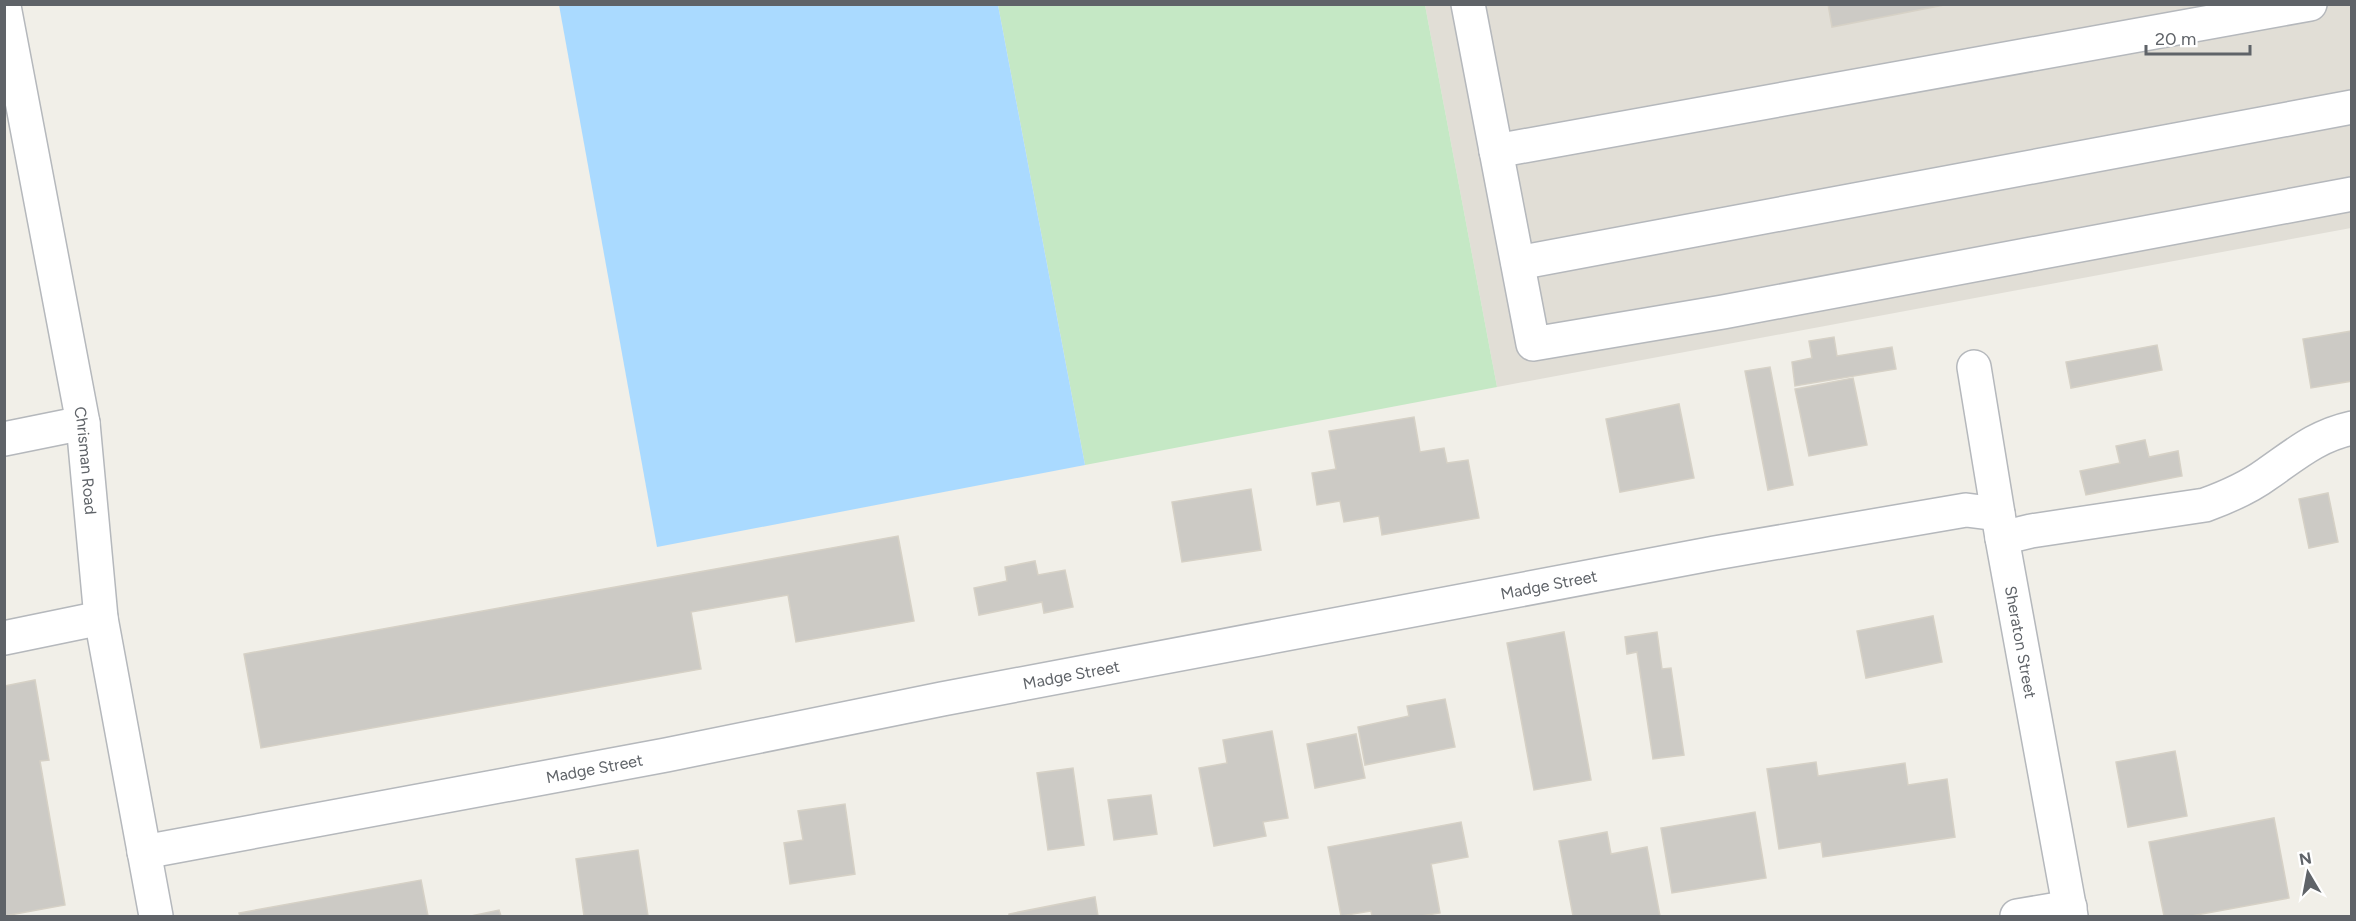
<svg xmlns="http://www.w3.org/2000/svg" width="2356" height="921" font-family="Figtree,sans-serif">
	<rect width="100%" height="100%" fill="#f1efe8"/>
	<polygon fill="#e1ded6" points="1425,5 2351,5 2351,228 1497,387"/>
	<polygon fill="#c5e8c5" points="998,5 1425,5 1497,387 1085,465"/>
	<polygon fill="#aadaff" points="559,5 998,5 1085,465 657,547"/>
	<g fill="#cccac5" stroke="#d6d1c6" stroke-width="1.5">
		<polygon points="1828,4 1949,4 1832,27"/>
		<polygon points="2352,331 2352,381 2311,388 2303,339"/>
		<polygon points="1834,337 1837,356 1892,347 1896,369 1795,386 1792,362 1812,358 1809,341"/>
		<polygon points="2157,345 2162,370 2071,388 2066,362"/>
		<polygon points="1770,367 1793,485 1768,490 1745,371"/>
		<polygon points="1853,378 1867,445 1809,456 1795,389"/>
		<polygon points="1679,404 1694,478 1620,492 1606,419"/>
		<polygon points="1414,417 1420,452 1444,448 1447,463 1468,460 1479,518 1382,535 1379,516 1344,522 1340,501 1317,505 1312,473 1336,469 1329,431"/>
		<polygon points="2145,440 2149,457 2178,451 2182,476 2086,495 2080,471 2120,463 2116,446"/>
		<polygon points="1251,489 1261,550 1182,562 1172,502"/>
		<polygon points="2328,493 2338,542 2309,548 2299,499"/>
		<polygon points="898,536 914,621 796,642 788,595 691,612 701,669 261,748 244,654"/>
		<polygon points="1035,561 1038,575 1065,570 1073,607 1044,613 1042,602 979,615 974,588 1007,581 1005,567"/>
		<polygon points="1933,616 1942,662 1866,678 1857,631"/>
		<polygon points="1564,632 1591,780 1534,790 1507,643"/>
		<polygon points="1657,632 1662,669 1671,668 1684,755 1653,759 1637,652 1627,654 1625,637"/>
		<polygon points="35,680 49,760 40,761 65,905 4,916 4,686"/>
		<polygon points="1445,699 1455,747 1365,765 1358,727 1409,716 1407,706"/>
		<polygon points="1272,731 1288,818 1263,822 1266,836 1214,846 1199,768 1227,763 1223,740"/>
		<polygon points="1356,734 1365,778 1315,788 1307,744"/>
		<polygon points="2175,751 2187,816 2128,827 2116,762"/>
		<polygon points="1816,762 1818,776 1905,763 1908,785 1947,779 1955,837 1823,857 1821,842 1779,849 1767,769"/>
		<polygon points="1073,768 1084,845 1048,850 1037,773"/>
		<polygon points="1151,795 1157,834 1114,840 1108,800"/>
		<polygon points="845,804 855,874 790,884 784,843 803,840 798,811"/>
		<polygon points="1755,812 1766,878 1672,893 1661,828"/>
		<polygon points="2274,818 2289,898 2191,916 2164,916 2149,842"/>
		<polygon points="1461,822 1468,857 1431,864 1440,913 1421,916 1372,916 1371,911 1341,916 1328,847"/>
		<polygon points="1607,832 1611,854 1647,847 1660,916 1573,916 1559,841"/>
		<polygon points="638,850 648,916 584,916 576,859"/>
		<polygon points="421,880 428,916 240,916 239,913"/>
		<polygon points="1095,897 1098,916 1009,916 1009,914"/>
		<polygon points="499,910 501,916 471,916"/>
	</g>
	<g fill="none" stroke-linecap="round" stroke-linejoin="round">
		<g stroke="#b5b8bc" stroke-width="36">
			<g id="minor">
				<polyline points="1468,4 1533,344 1723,312 2352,194"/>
				<path id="s1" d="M4,6L83,423L101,618L156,916"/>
				<polyline points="1496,151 2310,4"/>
				<polyline points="1518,263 2352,107"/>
				<path id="s2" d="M1974,367L2002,538L2071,916"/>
				<polyline points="4,439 83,423"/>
				<path d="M2002,538L2031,531L2205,505C2227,497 2248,488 2267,474C2296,454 2316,436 2352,428"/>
				<polyline points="4,638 101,618"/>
				<path id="s3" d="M144,852L666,755L942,699L1715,553L1966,510L1998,514"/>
				<polyline points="2017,916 2070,907"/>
			</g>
		</g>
		<use href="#minor" stroke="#fff" stroke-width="33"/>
	</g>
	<g text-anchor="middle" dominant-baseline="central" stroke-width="4.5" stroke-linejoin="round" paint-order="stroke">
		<g font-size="16" fill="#5f6368" stroke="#fff">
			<text stroke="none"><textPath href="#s1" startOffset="462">Chrisman Road</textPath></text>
			<text stroke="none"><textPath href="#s3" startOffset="1430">Madge Street</textPath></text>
			<text stroke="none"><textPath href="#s2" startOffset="279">Sheraton Street</textPath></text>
			<text stroke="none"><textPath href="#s3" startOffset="944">Madge Street</textPath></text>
			<text stroke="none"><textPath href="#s3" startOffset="458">Madge Street</textPath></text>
		</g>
	</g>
	<rect width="2356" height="921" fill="none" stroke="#5f6368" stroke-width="12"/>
	<g transform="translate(2308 873) rotate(350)" stroke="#ffffff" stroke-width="4.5" paint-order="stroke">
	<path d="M0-4.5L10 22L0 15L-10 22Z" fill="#5f6368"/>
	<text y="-9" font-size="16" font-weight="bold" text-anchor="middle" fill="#5f6368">N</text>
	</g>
	<path d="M2146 45v9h104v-9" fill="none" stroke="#5f6368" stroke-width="3"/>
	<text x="2155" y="45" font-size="18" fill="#5f6368" stroke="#ffffff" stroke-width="4.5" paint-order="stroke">20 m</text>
</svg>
